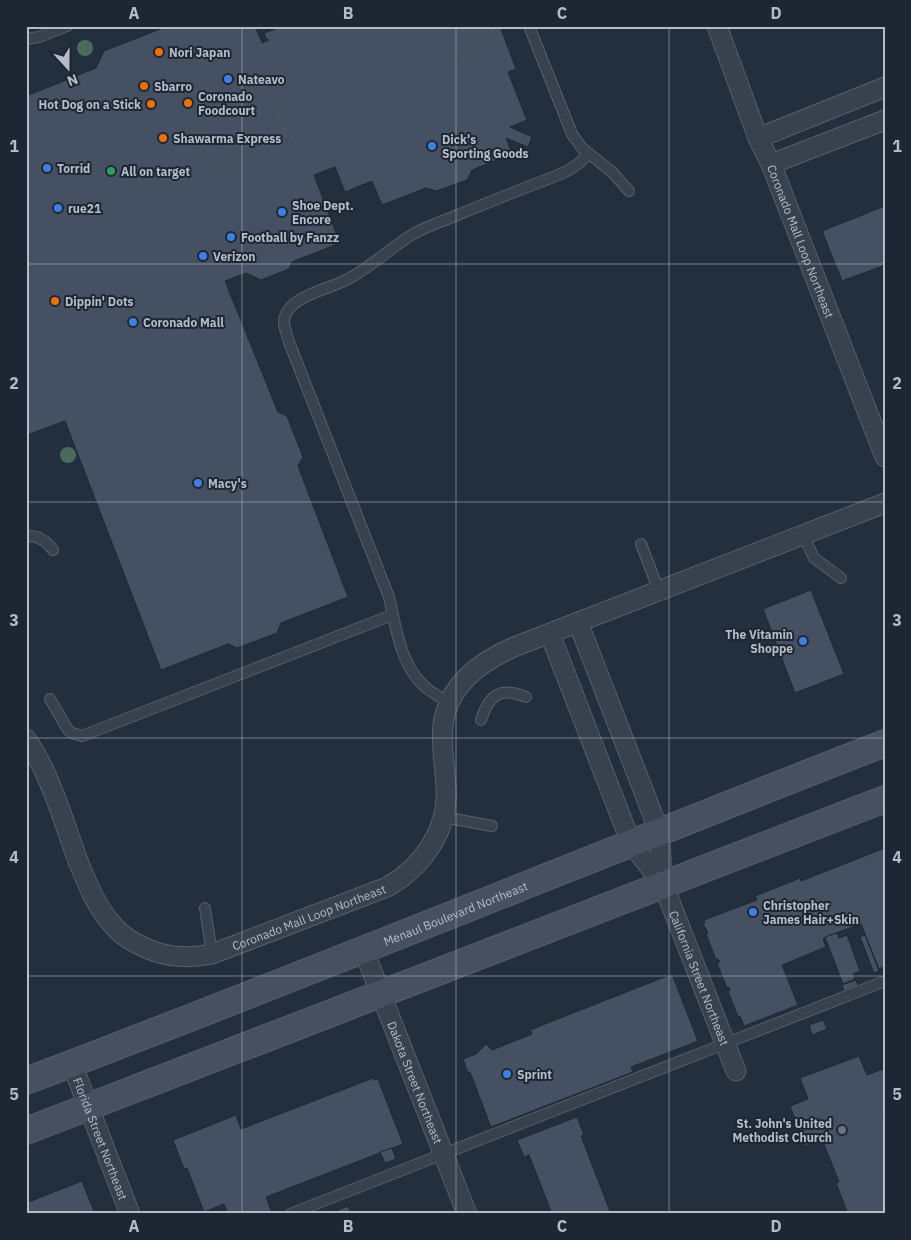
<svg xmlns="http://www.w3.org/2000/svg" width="911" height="1240" font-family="'IBM Plex Sans',sans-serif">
	<rect width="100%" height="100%" fill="#242f3e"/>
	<g fill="#455162" stroke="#1f2835">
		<polygon points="168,26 255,26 262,43 269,40 266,38 264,33 275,29 274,26 500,26 516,69 508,72 527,120 510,127 532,137 528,147 506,138 512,154 472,170 467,180 436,191 426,188 382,205 372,181 345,192 335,167 314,175 340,243 292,262 289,269 261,280 246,273 225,281 278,412 287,416 303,457 298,466 348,597 281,623 277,633 237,648 228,644 161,670 65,421 27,435 26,438 26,100 29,95 96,68 104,51"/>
		<polygon points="885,206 885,265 842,281 822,231"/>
		<polygon points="811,590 844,674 795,693 763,609"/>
		<polygon points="885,848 885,966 879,969 861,924 825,937 823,939 826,947 782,965 798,1005 744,1026 740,1016 738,1017 728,991 730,990 729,987 727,988 717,963 720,962 718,959 716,960 706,934 708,933 703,924 705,923 704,920 757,900 755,896 800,878 801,881"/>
		<polygon points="837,933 839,938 847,935 860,971 853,974 855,979 843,984 825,937"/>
		<polygon points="865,935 879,971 874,973 860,937"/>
		<polygon points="672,974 698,1041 631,1067 633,1072 491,1127 470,1072 468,1073 463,1059 476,1054 486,1044 492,1050 532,1034 530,1030"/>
		<polygon points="856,980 858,986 844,991 842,985"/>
		<polygon points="823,1020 827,1029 812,1035 809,1025"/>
		<polygon points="859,1056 867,1075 883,1069 885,1073 885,1115 883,1116 885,1121 885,1214 848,1214 836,1183 839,1182 822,1139 805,1146 790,1106 808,1099 800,1078"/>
		<polygon points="373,1078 374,1080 378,1079 403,1144 266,1197 272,1213 269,1214 228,1214 224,1204 204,1212 187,1168 184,1169 173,1140 236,1115 241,1129"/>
		<polygon points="577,1117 584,1135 581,1136 611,1214 552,1214 529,1155 524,1157 517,1140"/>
		<polygon points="392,1148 396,1159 385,1163 380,1152"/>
		<polygon points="82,1181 95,1214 26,1214 26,1203"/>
		<polygon points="348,1206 351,1214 329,1214"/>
	</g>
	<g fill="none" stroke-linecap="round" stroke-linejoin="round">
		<g stroke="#565f6c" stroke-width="12">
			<g id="service">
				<polyline points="529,26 572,134 582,148 612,172 629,191"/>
				<polyline points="26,39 39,37 67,26"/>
				<polyline points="803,535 814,558 841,578"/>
				<path d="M26,536C38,535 46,540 53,550"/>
				<polyline points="641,544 659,591"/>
				<polyline points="50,699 68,730 72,733 82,736 392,615"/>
				<path d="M450,703C441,698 432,693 424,686C400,664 396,627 389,597L289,342C288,337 285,330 284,324C283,296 329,290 348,279C371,267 389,249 410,236C424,227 441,222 455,216C484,204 512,193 540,182C559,175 575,170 588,154"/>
				<path d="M481,720C489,695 500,686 526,697"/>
				<polyline points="443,817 492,826"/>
				<polyline points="205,908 212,954"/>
				<polyline points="290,1214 885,981"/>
			</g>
		</g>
		<g stroke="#565f6c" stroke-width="21">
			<g id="minor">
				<path id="s1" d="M717,26L758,138L771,164L885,457"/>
				<polyline points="758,138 885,87"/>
				<polyline points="771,164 885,120"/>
				<path id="s2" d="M578,622L659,831L663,884L736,1071"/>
				<polyline points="550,634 631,843 663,884"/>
				<path id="s3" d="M26,739C51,775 63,820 78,861C87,883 96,906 112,924C123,938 139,946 156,952C175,958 193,958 212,954L387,887C423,867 449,829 446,787C445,763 439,738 445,714C454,681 484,660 514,647L885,503"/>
				<path id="s4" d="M364,951L467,1214"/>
				<path id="s5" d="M72,1064L130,1214"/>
			</g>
		</g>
		<g stroke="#565f6c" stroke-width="28">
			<g id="secondary">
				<path id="s6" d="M26,1081C314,972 598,855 885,743"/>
				<polyline points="26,1131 885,799"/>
			</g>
		</g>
		<g stroke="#44595c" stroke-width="3" stroke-dasharray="4 4" stroke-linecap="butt">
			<polyline points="462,61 471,50 464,31 472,27 480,46 494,41 490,26"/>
			<polyline points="269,88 291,148"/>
			<polyline points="230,149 238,125"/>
			<polyline points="189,153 229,172"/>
		</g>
		<use href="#service" stroke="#38414e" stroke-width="10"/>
		<use href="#minor" stroke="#38414e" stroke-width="19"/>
		<use href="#secondary" stroke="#465061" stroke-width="26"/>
	</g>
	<g fill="#4b6a5d">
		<circle cx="85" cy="48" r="8"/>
		<circle cx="68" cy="455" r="8"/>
	</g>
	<path fill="none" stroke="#b4bcc9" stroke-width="1" stroke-opacity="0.55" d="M242,26V1214M456,26V1214M669,26V1214M26,264H885M26,502H885M26,738H885M26,976H885"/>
	<g fill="#e8710a" stroke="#1d2633" stroke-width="2">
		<circle cx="159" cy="52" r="5"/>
		<circle cx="144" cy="86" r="5"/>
		<circle cx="188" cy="103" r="5"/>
		<circle cx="151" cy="104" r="5"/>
		<circle cx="163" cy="138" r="5"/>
		<circle cx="55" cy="301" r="5"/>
	</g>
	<g fill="#3f7fe0" stroke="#1d2633" stroke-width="2">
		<circle cx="228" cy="79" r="5"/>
		<circle cx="432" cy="146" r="5"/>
		<circle cx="47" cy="168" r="5"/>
		<circle cx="58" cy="208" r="5"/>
		<circle cx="282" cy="212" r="5"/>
		<circle cx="231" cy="237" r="5"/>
		<circle cx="203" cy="256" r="5"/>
		<circle cx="133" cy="322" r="5"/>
		<circle cx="198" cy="483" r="5"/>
		<circle cx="803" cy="641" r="5"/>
		<circle cx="753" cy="912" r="5"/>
		<circle cx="507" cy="1074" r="5"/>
	</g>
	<circle fill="#2e9e5b" stroke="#1d2633" stroke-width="2" cx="111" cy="171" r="5"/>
	<circle fill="#6b7280" stroke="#1d2633" stroke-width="2" cx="842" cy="1130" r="5"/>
	<g text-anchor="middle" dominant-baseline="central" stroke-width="4" stroke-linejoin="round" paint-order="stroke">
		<g font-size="12" font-weight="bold" fill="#b4bcc9" stroke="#1d2633" text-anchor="start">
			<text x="169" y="52">Nori Japan</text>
			<text x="238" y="79">Nateavo</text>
			<text x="154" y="86">Sbarro</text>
			<text x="198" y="96">Coronado<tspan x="198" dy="14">Foodcourt</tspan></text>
			<text x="141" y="104" text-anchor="end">Hot Dog on a Stick</text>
			<text x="173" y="138">Shawarma Express</text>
			<text x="442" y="139">Dick's<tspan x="442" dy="14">Sporting Goods</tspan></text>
			<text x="57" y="168">Torrid</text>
			<text x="121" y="171">All on target</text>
			<text x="292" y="205">Shoe Dept.<tspan x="292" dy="14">Encore</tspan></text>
			<text x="68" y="208">rue21</text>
			<text x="241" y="237">Football by Fanzz</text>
			<text x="213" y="256">Verizon</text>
			<text x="65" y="301">Dippin' Dots</text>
			<text x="143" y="322">Coronado Mall</text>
			<text x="208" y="483">Macy's</text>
			<text x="793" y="634" text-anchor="end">The Vitamin<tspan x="793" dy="14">Shoppe</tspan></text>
			<text x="763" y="905">Christopher<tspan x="763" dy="14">James Hair+Skin</tspan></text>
			<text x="517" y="1074">Sprint</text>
			<text x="832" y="1123" text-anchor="end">St. John's United<tspan x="832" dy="14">Methodist Church</tspan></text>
		</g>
		<g font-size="12" fill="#b4bcc9" stroke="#1d2633">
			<text stroke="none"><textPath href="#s1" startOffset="231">Coronado Mall Loop Northeast</textPath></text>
			<text stroke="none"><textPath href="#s6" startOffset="461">Menaul Boulevard Northeast</textPath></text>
			<text stroke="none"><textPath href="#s3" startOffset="418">Coronado Mall Loop Northeast</textPath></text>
			<text stroke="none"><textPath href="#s2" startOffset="378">California Street Northeast</textPath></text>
			<text stroke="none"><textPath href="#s4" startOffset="141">Dakota Street Northeast</textPath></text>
			<text stroke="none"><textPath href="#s5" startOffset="80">Florida Street Northeast</textPath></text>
		</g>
	</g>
	<rect width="911" height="1240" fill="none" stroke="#1d2633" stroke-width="55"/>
	<g transform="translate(68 68) rotate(159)" stroke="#1d2633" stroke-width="4" paint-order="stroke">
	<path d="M0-4L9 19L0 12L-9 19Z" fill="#b4bcc9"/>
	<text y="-8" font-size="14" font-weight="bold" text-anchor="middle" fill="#b4bcc9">N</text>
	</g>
	<rect x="28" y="28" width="856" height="1184" fill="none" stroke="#b4bcc9" stroke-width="2"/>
	<g font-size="16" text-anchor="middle" font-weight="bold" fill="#b4bcc9">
		<text x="134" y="19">A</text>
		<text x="348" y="19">B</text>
		<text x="562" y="19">C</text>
		<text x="776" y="19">D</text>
		<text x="14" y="152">1</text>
		<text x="897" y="152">1</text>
		<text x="14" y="389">2</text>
		<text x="897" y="389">2</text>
		<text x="14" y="626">3</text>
		<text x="897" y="626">3</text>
		<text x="14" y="863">4</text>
		<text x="897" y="863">4</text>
		<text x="14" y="1100">5</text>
		<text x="897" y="1100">5</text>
		<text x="134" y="1232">A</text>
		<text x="348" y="1232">B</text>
		<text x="562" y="1232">C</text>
		<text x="776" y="1232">D</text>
	</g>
</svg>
